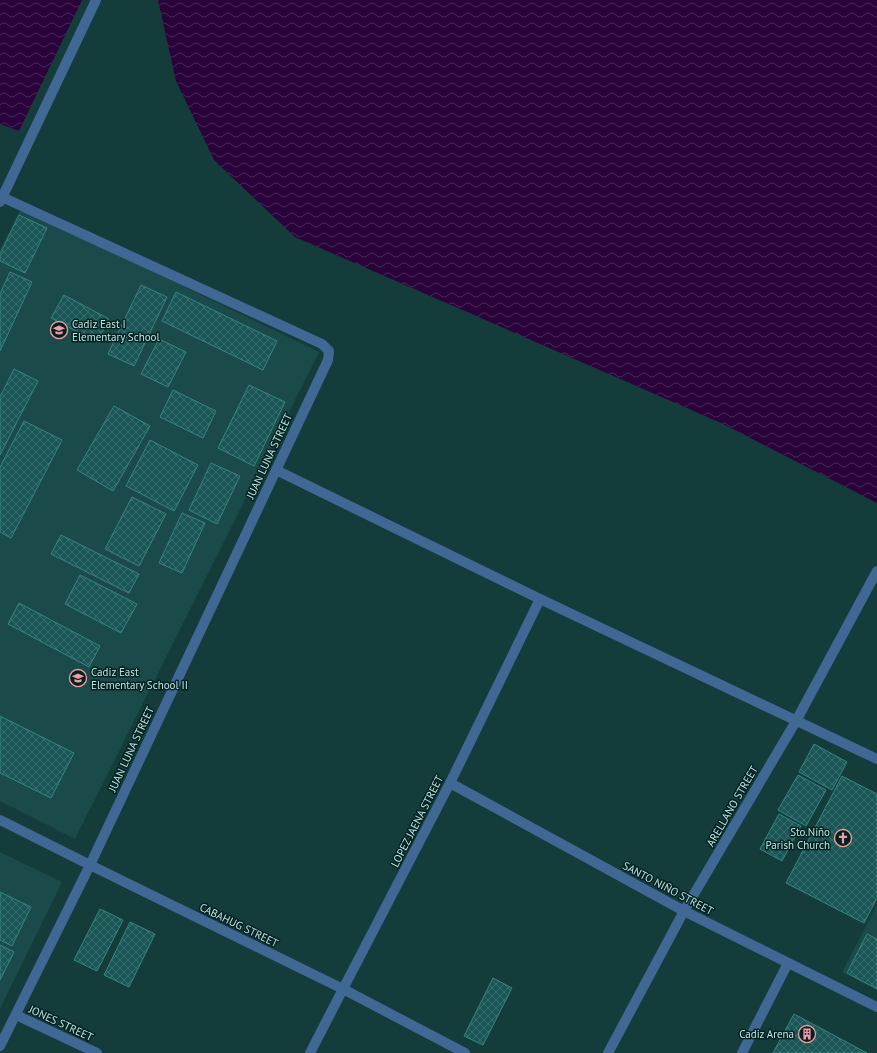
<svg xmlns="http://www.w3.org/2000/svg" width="877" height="1053" font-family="'PT Sans',sans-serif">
	<defs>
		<pattern id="water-waves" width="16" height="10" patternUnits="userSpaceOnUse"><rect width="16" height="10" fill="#2a033b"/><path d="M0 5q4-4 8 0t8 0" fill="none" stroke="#472857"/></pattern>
		<pattern id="building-cross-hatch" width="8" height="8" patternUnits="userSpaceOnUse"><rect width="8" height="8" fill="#1a5655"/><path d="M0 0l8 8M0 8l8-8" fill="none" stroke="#3a6e6d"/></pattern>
	</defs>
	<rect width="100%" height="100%" fill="#133c3b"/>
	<g fill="#1a4a49">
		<polygon points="20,210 145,268 319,352 75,839 0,801 0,250"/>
		<polygon points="0,852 62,882 0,1009"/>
		<polygon points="877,905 877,990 842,972"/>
	</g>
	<g fill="url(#water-waves)">
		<polygon points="0,0 82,0 19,131 0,124"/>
		<polygon points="158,0 877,0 877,503 721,423 295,237 214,160 176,81"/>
	</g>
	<g fill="url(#building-cross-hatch)" stroke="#388482">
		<polygon points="19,215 47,228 25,273 0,261 0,254"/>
		<polygon points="10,272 32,282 0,351 0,294"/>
		<polygon points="141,285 167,297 134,366 108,354"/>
		<polygon points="176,292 277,341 263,370 162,321"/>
		<polygon points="64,295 109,319 97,342 51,318"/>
		<polygon points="159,339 186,352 168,387 141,374"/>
		<polygon points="14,369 38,381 0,455 0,397"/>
		<polygon points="249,385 285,402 254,466 218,448"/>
		<polygon points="173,390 216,411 203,438 160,417"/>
		<polygon points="114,406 150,426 113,491 77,470"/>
		<polygon points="24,421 62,440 11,538 0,532 0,467"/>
		<polygon points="150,440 198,465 174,511 126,486"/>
		<polygon points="211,463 240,476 217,524 189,510"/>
		<polygon points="132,497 166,514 139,566 105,549"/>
		<polygon points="182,513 205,523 182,573 159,563"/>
		<polygon points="61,535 139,574 129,593 51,554"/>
		<polygon points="80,575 137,604 121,633 65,604"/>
		<polygon points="19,603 100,646 89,667 8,624"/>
		<polygon points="0,716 74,753 51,798 0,773"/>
		<polygon points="814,744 847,762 832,790 799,772"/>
		<polygon points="798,775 826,790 806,826 778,810"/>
		<polygon points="842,776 877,794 877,898 864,923 786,883"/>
		<polygon points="779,814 801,826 782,861 760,849"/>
		<polygon points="0,892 31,907 12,946 0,940"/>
		<polygon points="100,909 123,920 97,971 74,960"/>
		<polygon points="130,922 155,934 129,987 104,975"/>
		<polygon points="867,934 877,939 877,989 847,973"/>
		<polygon points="0,945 14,952 0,980"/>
		<polygon points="493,978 512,988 483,1045 464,1036"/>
		<polygon points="794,1014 867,1053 773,1053"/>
	</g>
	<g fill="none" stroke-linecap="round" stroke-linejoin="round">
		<g stroke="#416895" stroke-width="10">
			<polyline points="0,202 96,0"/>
			<polyline points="276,470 540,599 877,759"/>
			<polyline points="450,783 684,911 877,1007"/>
			<polyline points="0,820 90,865 343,989 465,1053"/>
			<polyline points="16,1015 97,1053"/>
			<polyline points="0,1046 90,865 328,360 329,351 322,344 2,197"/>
			<polyline points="310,1053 343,989 450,783 540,599"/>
			<polyline points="608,1053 684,911 796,721 877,571"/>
			<polyline points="742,1053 788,963"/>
		</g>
	</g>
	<defs>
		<g id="school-ring" transform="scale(0.9)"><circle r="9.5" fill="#012221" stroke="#f49aa3" stroke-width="1.5"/><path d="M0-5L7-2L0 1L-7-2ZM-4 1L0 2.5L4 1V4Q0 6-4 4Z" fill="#f49aa3"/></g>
		<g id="church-ring" transform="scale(0.9)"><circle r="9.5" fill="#012221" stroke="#f49aa3" stroke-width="1.5"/><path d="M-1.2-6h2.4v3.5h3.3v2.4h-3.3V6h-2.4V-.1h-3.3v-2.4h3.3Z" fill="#f49aa3"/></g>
		<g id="building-ring" transform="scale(0.9)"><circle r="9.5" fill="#012221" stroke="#f49aa3" stroke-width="1.5"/><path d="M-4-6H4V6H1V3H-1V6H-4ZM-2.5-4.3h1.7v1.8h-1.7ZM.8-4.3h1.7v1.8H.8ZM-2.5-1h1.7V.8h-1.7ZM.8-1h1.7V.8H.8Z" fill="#f49aa3"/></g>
	</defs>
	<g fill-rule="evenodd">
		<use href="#school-ring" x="59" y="330"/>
		<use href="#school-ring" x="78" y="678"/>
		<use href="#church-ring" x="843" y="838"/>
		<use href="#building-ring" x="807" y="1034"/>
	</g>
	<g text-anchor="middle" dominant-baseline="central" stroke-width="3" stroke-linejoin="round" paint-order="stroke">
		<g font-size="11" fill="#c0e4e2" stroke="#012221" text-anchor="start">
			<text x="72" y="324">Cadiz East I<tspan x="72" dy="13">Elementary School</tspan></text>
			<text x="91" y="672">Cadiz East<tspan x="91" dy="13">Elementary School II</tspan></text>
			<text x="830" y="832" text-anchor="end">Sto.Niño<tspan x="830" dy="13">Parish Church</tspan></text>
			<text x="794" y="1034" text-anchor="end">Cadiz Arena</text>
		</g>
		<g font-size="11" fill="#c0e4e2" stroke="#012221">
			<text transform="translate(269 456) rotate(-65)">JUAN LUNA STREET</text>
			<text transform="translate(131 749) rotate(-65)">JUAN LUNA STREET</text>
			<text transform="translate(732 806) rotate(-60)">ARELLANO STREET</text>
			<text transform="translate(417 821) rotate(-63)">LOPEZ JAENA STREET</text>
			<text transform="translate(668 888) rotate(28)">SANTO NIÑO STREET</text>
			<text transform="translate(239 925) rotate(26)">CABAHUG STREET</text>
			<text transform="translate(61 1023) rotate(25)">JONES STREET</text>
		</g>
	</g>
</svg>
